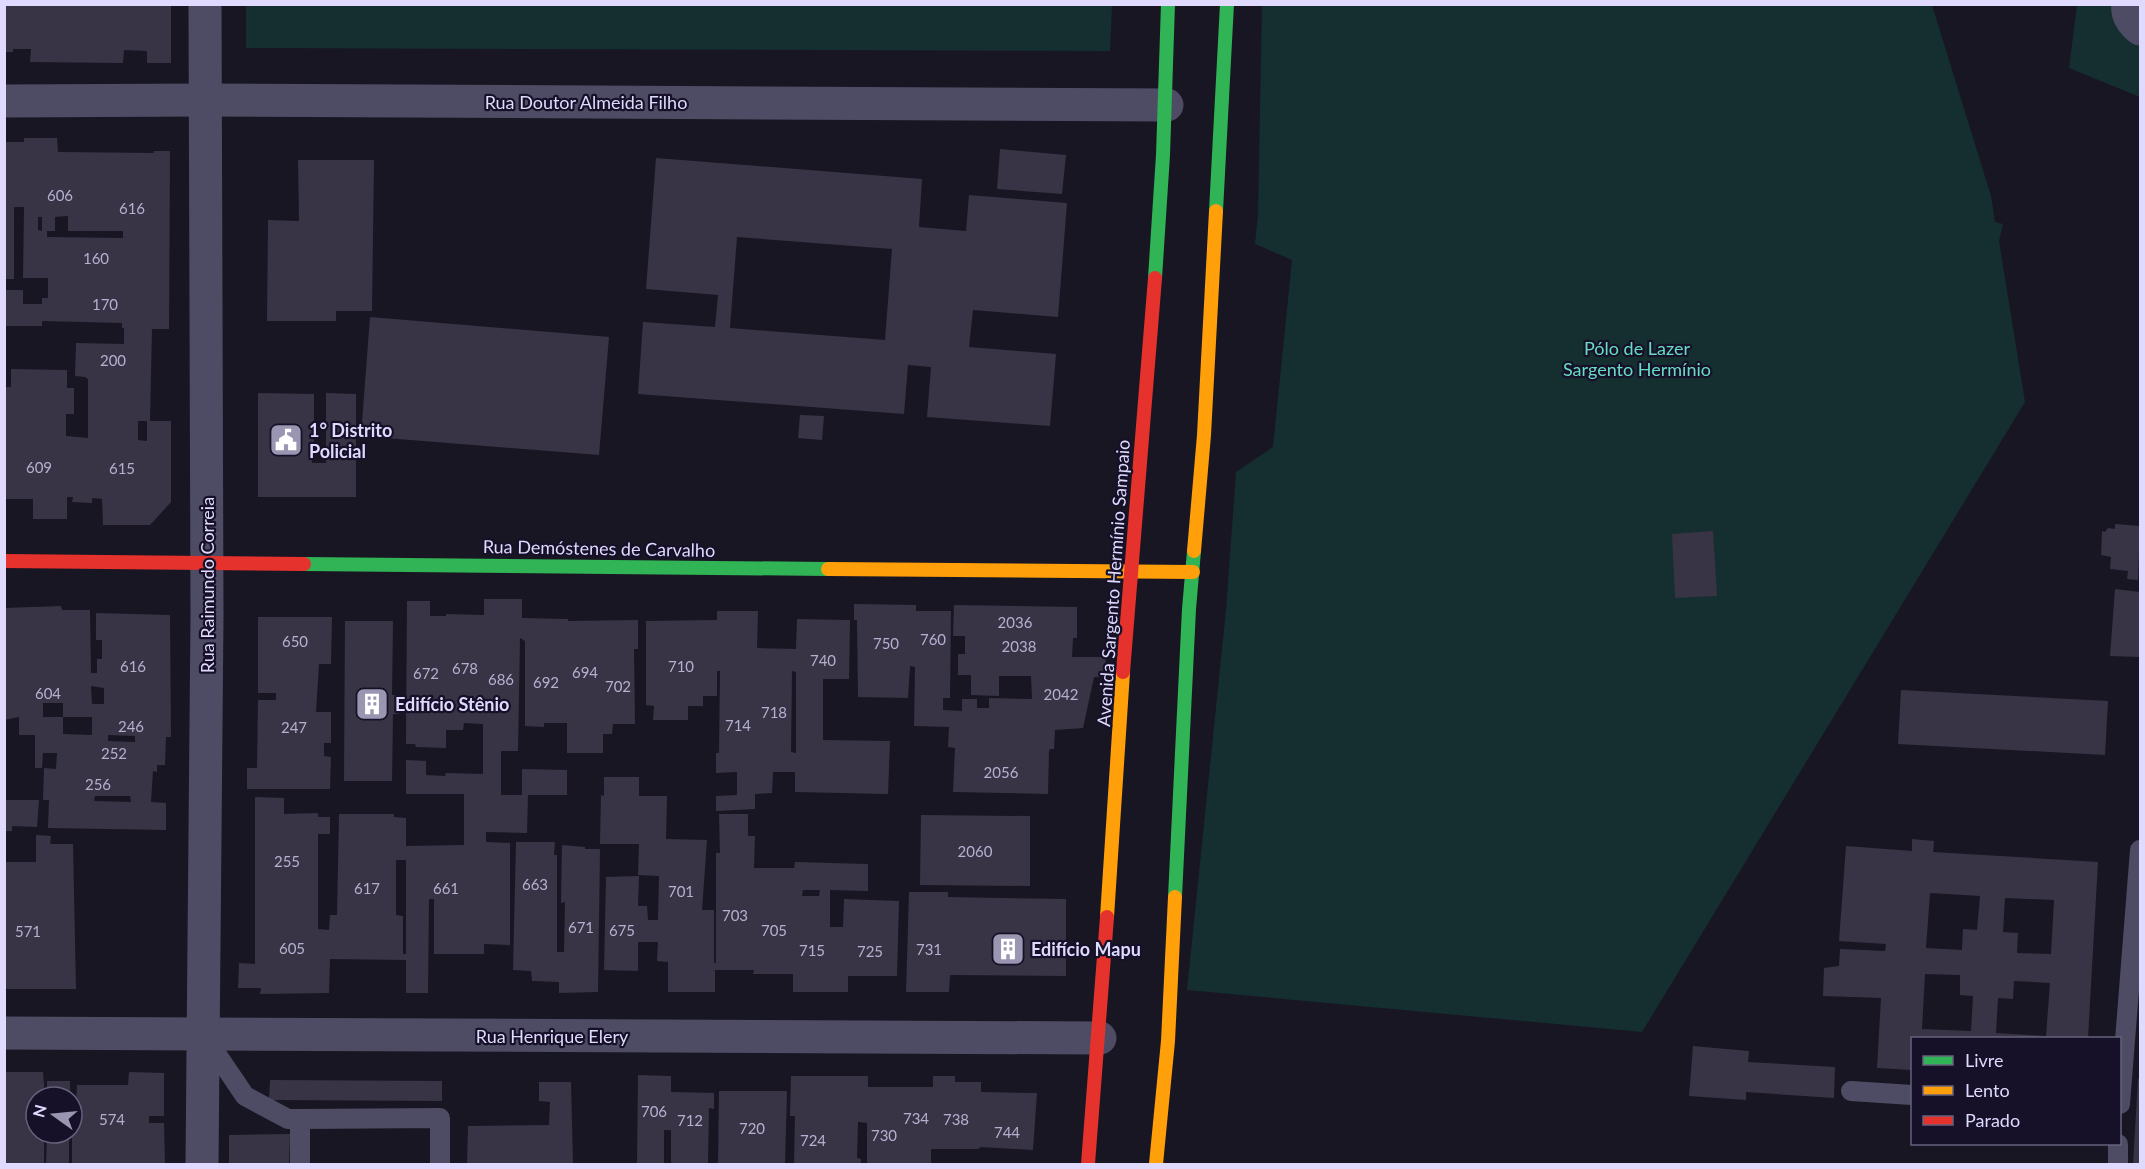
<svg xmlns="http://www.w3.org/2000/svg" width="2145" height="1169" font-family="Lato,sans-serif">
	<rect width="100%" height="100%" fill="#191623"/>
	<g fill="#152e30">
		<polygon points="246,5 1111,4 1112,5 1110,51 246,48"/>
		<polygon points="1262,5 1932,5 1991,196 1995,222 2003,224 1999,241 2025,402 1642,1032 1187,990 1226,610 1236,472 1273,447 1292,260 1255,244 1258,214"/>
		<polygon points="2077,5 2140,5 2140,97 2069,68"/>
	</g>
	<g fill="#383445" fill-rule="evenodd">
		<polygon points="4,4 171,4 171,63 147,63 147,51 124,50 123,63 30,62 31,49 13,49 13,52 4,52"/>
		<path d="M24,138H57L58,152L154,153V151H170L169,329H152L150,421H171V502L150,525H103L102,499L92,498V503L72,502L73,497H67V519H33V499H4V387H11V369L67,370V388H74V414H66V436L88,438V379L85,377L75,376L76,343L124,344V328H122V323L42,321V326H4V290H23V304H42V298H48V278H23L24,207H14V279H4L6,142H24ZM68,216V231H123V238L47,237V231H55V217ZM38,217H42V231L38,230ZM138,421H147V441L138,440Z"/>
		<polygon points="1000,149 1066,155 1062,194 997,189"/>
		<path d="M656,158L922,179L919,227L966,231L969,195L1067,203L1058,317L973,310L969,347L1056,354L1050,426L927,417L931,367L908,365L904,414L638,394L643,322L715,327L718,295L646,289ZM737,237L892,249L885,340L730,328Z"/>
		<polygon points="298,160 374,160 372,311 336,311 336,321 267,321 268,220 299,221"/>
		<polygon points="370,317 609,337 599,455 361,436"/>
		<polygon points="258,393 314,394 314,445 312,445 312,463 326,463 326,393 356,394 356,497 258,497"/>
		<polygon points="800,415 824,416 822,440 798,438"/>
		<polygon points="2115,524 2140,526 2138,580 2127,579 2128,571 2110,569 2111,557 2101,555 2102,531 2105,532 2108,528 2115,529"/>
		<polygon points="1713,531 1717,596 1675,598 1672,534"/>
		<polygon points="2115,589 2140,592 2140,657 2110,656"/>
		<path d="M484,599H522V618L568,619V621L638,620V649H634L635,724H613L612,734H603V753H567V723H544V727L525,726V641L520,638L518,751H501V795H522V769L567,770V795H528L527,833L486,832V842L510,843V945L484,944V954H434V899H429L428,993H406V960L330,959L329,993L260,994L261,988H238L239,963L255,964V797L284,798V814L318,813V817H330V834H318V929L329,930L330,915H337L339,814H394V817L406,818V846L464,845V794H406V760L426,761V775L445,776L446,773L483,774V724L464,723L463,730H446V748L416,747L415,744H406L407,601H430V616H446V614L484,615ZM396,860H406V954H403V916L396,915Z"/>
		<polygon points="854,604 916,605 916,611 951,611 950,698 943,698 943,710 962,711 962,699 977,699 977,708 989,708 989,698 1032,699 1031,676 999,676 999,696 971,695 971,675 958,675 958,654 965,654 965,636 953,636 954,605 1077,607 1077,638 1073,638 1072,657 1106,657 1105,677 1094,677 1083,728 1055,730 1054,749 1050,749 1049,751 1048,794 953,792 955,748 948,747 949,727 914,726 915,667 910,666 908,698 858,697 857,620 854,620"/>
		<path d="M61,606L62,610H90L91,673H97V659H102V640H96V613L170,615L171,737H166L165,765H157V772L153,771L151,802L166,803V830L48,828L49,800H43L44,768L56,769L57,753H43L42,768H35V735H19V717L4,720V608ZM91,686L104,688V704H92ZM43,703H63V717H92V735L63,734V717H43ZM108,735L135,736V742L108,741ZM95,796H130L131,802L94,801Z"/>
		<path d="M717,611H758L757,648L796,649L797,619L850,620L849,679H823V740L890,741L888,794L795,792V772H773L772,793L755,794V809L716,811V796L737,795V772L716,773V753H719L720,671H717V696H703V706H688V720H653L654,706L646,705V621L717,620ZM792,671L796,672V753L791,752Z"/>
		<polygon points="258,617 332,617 331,664 319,664 316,712 331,712 331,743 324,743 324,756 331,757 330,789 247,789 247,768 257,768 258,700 276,700 276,693 258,693"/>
		<polygon points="345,621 393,621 392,695 399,695 399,714 393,714 392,781 344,781"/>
		<polygon points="1901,690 2108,701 2105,755 1898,744"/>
		<path d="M604,777H639V796H667L666,839L707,840L702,910H714V963H716V853H720L719,814H748V836H755L754,868H794L795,862L868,864V891L830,890V927H843L844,899L899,901L897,976H848V992H793V974H753L754,970H715V992H668V962L657,961L658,942H638V971L604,970L606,877L639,876L638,906H647L648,920H658L659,876L638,875L639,844H600L601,795L604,796ZM803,890H820L819,896H802Z"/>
		<polygon points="4,800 39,800 37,827 12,826 12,831 4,831"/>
		<polygon points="921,815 1030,816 1030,886 920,885"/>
		<polygon points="36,835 51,836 50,844 73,844 76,989 4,989 4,862 36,862"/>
		<path d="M1912,839L1934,841L1933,852L2098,862L2088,1038H1912V1070L1877,1068L1881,998L1823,996L1824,968L1839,966L1840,949L1885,951L1886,944L1839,941L1846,846L1912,851ZM1930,893L1980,896L1977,930L1963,929L1962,950L1926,948ZM2005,898L2054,900L2051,954L2017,953L2018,933L2003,932ZM1925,974L1960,975V995L1973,996L1971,1031L1922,1029ZM2014,981L2050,983L2046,1036L1996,1033L1998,998L2013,999Z"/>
		<polygon points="516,842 555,842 554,855 557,855 557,952 564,952 565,902 561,903 562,845 585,847 585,849 600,849 598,992 559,993 559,982 532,981 531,971 513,970"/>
		<polygon points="909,892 948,892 948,897 1066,899 1066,976 950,975 949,992 906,992"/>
		<polygon points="1693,1046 1749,1051 1748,1062 1835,1067 1834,1098 1746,1092 1746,1100 1689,1096"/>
		<polygon points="4,1072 43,1072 45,1097 36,1097 36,1133 44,1133 44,1164 4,1164"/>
		<polygon points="129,1072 164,1073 164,1116 149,1116 149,1123 164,1123 165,1164 72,1164 72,1124 75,1124 77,1085 128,1085"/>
		<polygon points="638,1075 671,1076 671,1092 714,1093 714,1109 709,1108 708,1164 671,1164 671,1130 664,1130 664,1164 637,1164"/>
		<polygon points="791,1076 868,1076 868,1087 933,1087 933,1076 955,1076 955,1082 981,1082 981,1092 1037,1093 1033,1150 981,1147 978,1149 931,1149 931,1164 874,1164 867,1163 867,1123 858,1122 857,1158 861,1159 861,1164 794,1164 795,1116 790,1116"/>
		<polygon points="2138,1079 2140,1079 2140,1164 2133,1164"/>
		<polygon points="270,1080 442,1081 442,1101 269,1100"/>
		<rect x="47" y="1081" width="23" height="16"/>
		<polygon points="539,1082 571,1082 573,1164 467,1164 468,1126 549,1125 550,1102 539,1101"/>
		<polygon points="719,1091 787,1091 785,1164 718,1164"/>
		<polygon points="48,1133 69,1133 69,1164 46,1164 47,1137 48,1137"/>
		<polygon points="290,1134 289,1164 229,1164 229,1135"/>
	</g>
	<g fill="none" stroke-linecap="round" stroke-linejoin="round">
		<g stroke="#4e4c64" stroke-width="20">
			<polyline points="205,1037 245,1096 288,1119 300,1119"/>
			<polyline points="1851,1091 1912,1095"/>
			<polyline points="2120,1104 2140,850"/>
			<polyline points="300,1164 300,1119 440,1118 440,1164"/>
			<polyline points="2118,1164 2118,1144"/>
		</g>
		<g stroke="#4e4c64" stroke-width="33">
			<path d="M2128,4C2126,15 2133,23 2140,29"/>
			<polyline points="4,101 204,100 1167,105"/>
			<polyline points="4,1033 1100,1038"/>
			<polyline points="202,1164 207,615 205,4"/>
		</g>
		<g stroke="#30b455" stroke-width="14">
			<polyline points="1216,211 1227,4"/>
			<polyline points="1155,278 1163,155 1168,4"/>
			<polyline points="304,564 828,569"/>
			<polyline points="1175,897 1189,609 1194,551"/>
		</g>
		<g stroke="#ff9f0a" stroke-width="14">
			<polyline points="1194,551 1204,435 1216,211"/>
			<polyline points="828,569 1193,572"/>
			<polyline points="1107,917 1123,672"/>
			<polyline points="1156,1164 1168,1041 1175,897"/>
		</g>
		<g stroke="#e5322d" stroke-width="14">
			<polyline points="4,561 304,564"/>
			<polyline points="1123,672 1155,278"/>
			<polyline points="1088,1164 1107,917"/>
		</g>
	</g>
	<defs>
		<g id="civic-square" transform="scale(1.725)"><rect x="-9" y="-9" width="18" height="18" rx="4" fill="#9a95b1" stroke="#161128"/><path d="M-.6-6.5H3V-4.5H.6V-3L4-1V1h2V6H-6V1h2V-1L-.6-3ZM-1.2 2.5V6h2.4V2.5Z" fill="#fff"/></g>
		<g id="building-square" transform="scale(1.725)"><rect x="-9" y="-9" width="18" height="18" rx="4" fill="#9a95b1" stroke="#161128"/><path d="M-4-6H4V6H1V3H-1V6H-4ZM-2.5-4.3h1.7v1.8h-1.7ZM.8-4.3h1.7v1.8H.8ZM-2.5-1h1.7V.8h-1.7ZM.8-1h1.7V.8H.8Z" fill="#fff"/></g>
	</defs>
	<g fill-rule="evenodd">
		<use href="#civic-square" x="286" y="440"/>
		<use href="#building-square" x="372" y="704"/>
		<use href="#building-square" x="1008" y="949"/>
	</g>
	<g text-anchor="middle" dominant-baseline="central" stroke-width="4.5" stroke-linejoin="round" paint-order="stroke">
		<g font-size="15" fill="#b5b0d0">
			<text x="60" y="195">606</text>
			<text x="132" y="208">616</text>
			<text x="96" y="258">160</text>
			<text x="105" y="304">170</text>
			<text x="113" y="360">200</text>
			<text x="39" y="467">609</text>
			<text x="122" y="468">615</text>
			<text x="1015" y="622">2036</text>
			<text x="933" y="639">760</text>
			<text x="295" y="641">650</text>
			<text x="886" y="643">750</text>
			<text x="1019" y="646">2038</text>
			<text x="823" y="660">740</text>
			<text x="133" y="666">616</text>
			<text x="681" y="666">710</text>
			<text x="465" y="668">678</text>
			<text x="585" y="672">694</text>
			<text x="426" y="673">672</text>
			<text x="501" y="679">686</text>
			<text x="546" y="682">692</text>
			<text x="618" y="686">702</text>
			<text x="48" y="693">604</text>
			<text x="1061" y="694">2042</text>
			<text x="774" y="712">718</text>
			<text x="738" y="725">714</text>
			<text x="131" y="726">246</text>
			<text x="294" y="727">247</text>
			<text x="114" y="753">252</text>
			<text x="1001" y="772">2056</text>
			<text x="98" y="784">256</text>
			<text x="975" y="851">2060</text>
			<text x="287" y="861">255</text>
			<text x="535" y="884">663</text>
			<text x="367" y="888">617</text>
			<text x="446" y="888">661</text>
			<text x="681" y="891">701</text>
			<text x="735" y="915">703</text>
			<text x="581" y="927">671</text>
			<text x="622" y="930">675</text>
			<text x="774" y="930">705</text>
			<text x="28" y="931">571</text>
			<text x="292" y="948">605</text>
			<text x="929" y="949">731</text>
			<text x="812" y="950">715</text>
			<text x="870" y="951">725</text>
			<text x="654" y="1111">706</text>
			<text x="916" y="1118">734</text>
			<text x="112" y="1119">574</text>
			<text x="956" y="1119">738</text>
			<text x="690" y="1120">712</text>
			<text x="752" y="1128">720</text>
			<text x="1007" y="1132">744</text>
			<text x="884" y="1135">730</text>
			<text x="813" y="1140">724</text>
		</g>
		<g font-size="18" fill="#dfdafe" stroke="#161128">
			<text x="586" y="102">Rua Doutor Almeida Filho</text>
			<text transform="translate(599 548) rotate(1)">Rua Demóstenes de Carvalho</text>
			<text transform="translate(1113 583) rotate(-86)">Avenida Sargento Hermínio Sampaio</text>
			<text transform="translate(207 585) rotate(-90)">Rua Raimundo Correia</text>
			<text x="552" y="1036">Rua Henrique Elery</text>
		</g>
		<g font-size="18" fill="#67dcc4" stroke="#161128">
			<text x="1637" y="348">Pólo de Lazer<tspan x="1637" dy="21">Sargento Hermínio</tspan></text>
		</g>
		<g font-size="18" font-weight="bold" fill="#dfdafe" stroke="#161128" text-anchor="start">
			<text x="309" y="430">1° Distrito<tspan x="309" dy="21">Policial</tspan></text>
			<text x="395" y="704">Edifício Stênio</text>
			<text x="1031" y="949">Edifício Mapu</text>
		</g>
	</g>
	<rect width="2145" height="1169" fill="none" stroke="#dfdafe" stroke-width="12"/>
	<rect x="1911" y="1037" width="210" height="108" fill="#161128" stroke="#66617e" stroke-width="1.5"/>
	<rect x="1923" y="1056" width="30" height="9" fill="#30b455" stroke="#66617e" stroke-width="1.5"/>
	<text x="1965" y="1067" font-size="18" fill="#dfdafe">Livre</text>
	<rect x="1923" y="1086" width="30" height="9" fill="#ff9f0a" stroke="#66617e" stroke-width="1.5"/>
	<text x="1965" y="1097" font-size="18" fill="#dfdafe">Lento</text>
	<rect x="1923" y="1116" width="30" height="9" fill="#e5322d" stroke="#66617e" stroke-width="1.5"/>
	<text x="1965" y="1127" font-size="18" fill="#dfdafe">Parado</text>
	<g transform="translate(54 1115) rotate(285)"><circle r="28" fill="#161128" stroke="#66617e" stroke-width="1.5"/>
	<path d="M0-4.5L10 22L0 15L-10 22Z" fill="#9a95b1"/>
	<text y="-9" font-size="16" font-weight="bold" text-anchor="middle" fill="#dfdafe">N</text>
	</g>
</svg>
